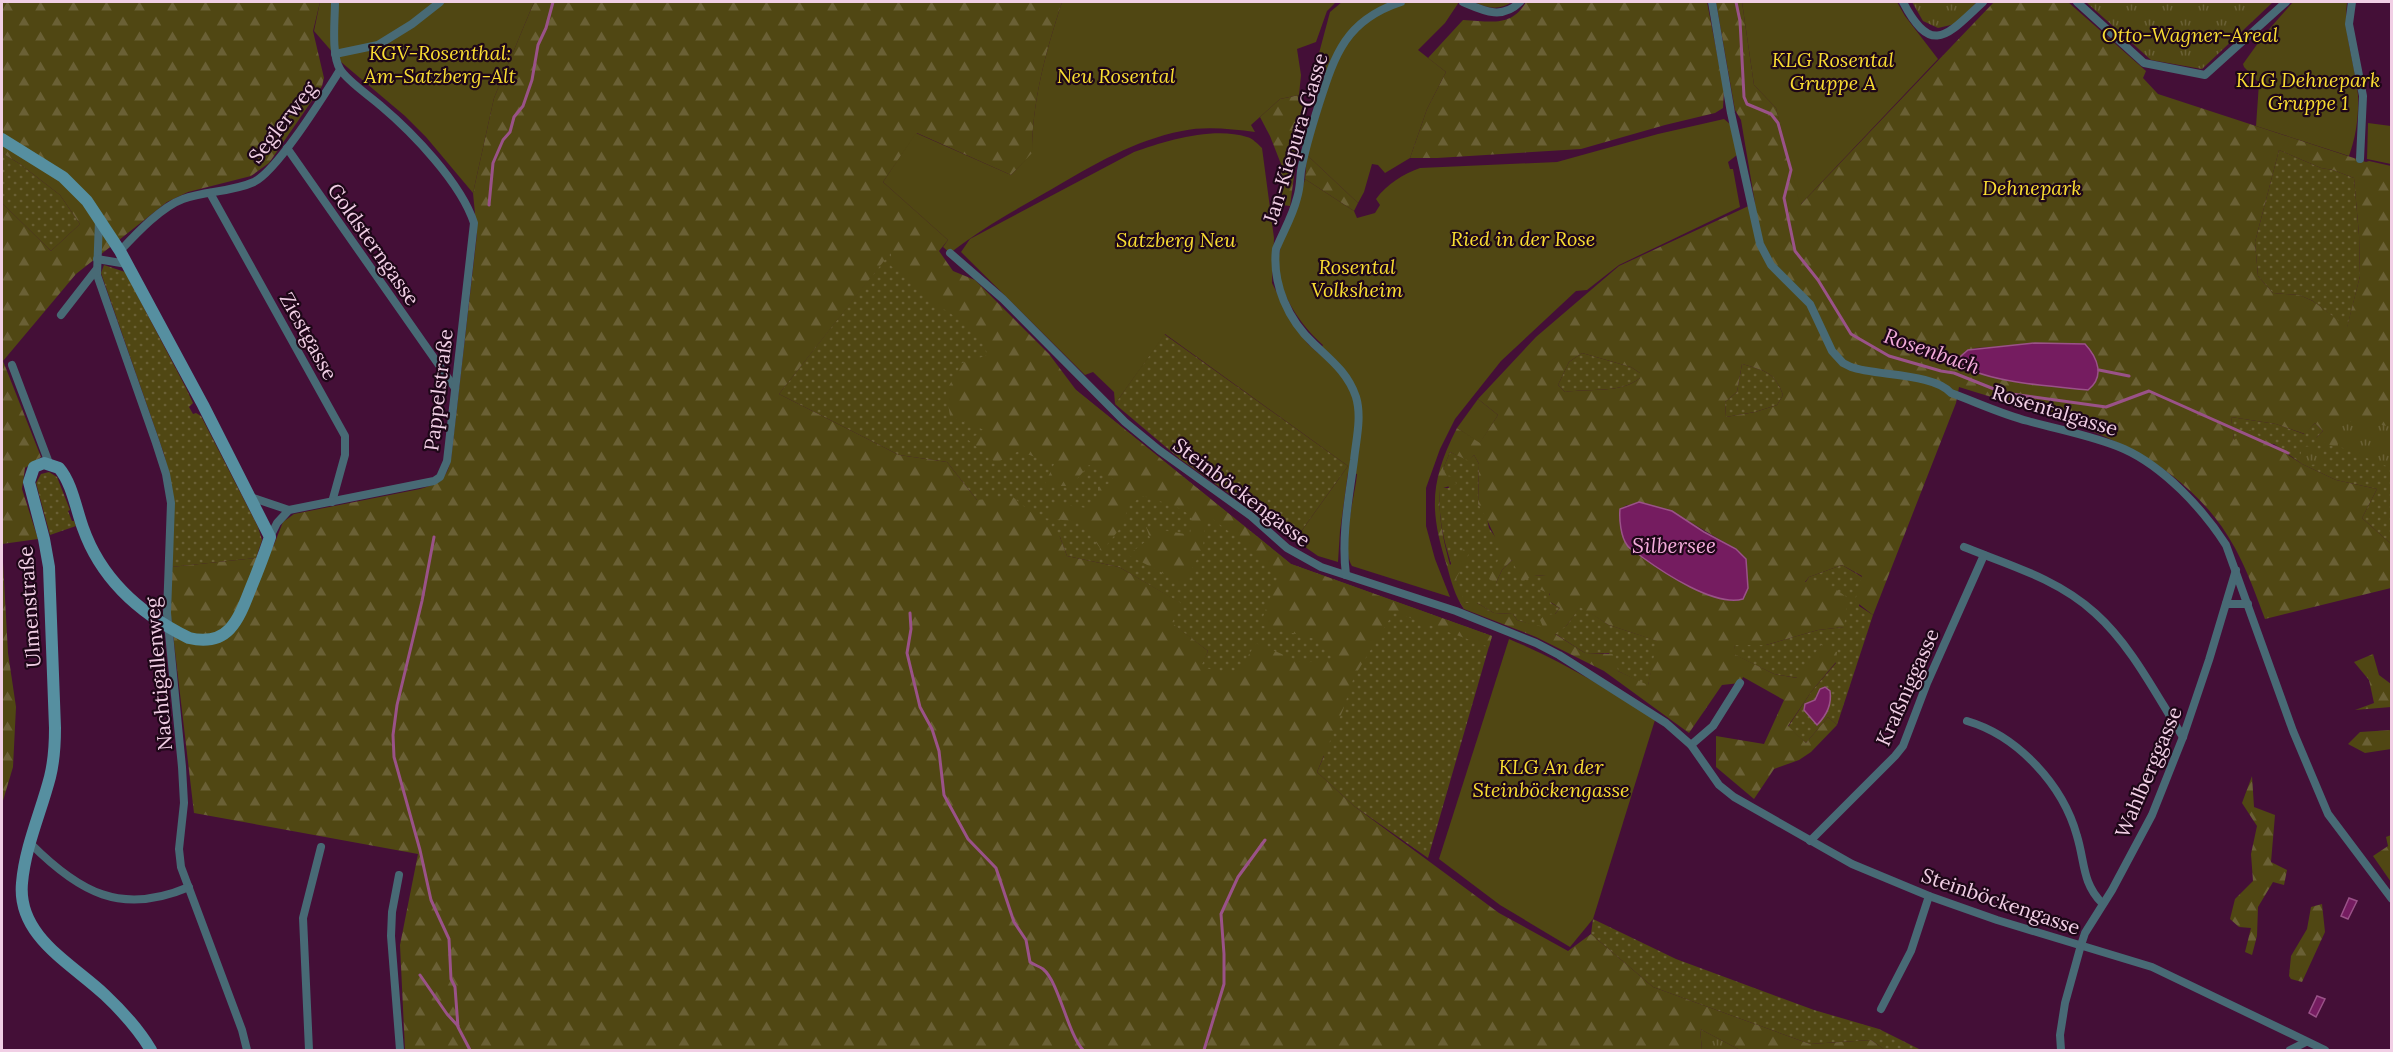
<svg xmlns="http://www.w3.org/2000/svg" width="2393" height="1052" font-family="Lora,serif">
	<defs>
		<pattern id="grass-dots" width="8" height="8" patternUnits="userSpaceOnUse" patternTransform="scale(1.5)"><rect width="8" height="8" fill="#504713"/><path d="M2 2h.1M6 6h.1" fill="none" stroke="#6a6035" stroke-width="1.8" stroke-linecap="round"/></pattern>
		<pattern id="forest-firs" width="22" height="20" patternUnits="userSpaceOnUse" patternTransform="scale(1.5)"><rect width="22" height="20" fill="#504713"/><path d="M5 1l3.5 6h-7zM16 11l3.5 6h-7z" fill="#6a6035"/></pattern>
		<pattern id="park-tufts" width="24" height="20" patternUnits="userSpaceOnUse" patternTransform="scale(1.5)"><rect width="24" height="20" fill="#504713"/><path d="M3 7l-1-3M5 7V3M7 7l1-3M15 17l-1-3M17 17v-4M19 17l1-3" fill="none" stroke="#6a6035"/></pattern>
	</defs>
	<rect width="100%" height="100%" fill="#440f37"/>
	<g fill="url(#grass-dots)">
		<polygon points="2279,150 2321,168 2333,170 2354,178 2359,235 2360,276 2347,328 2313,301 2299,295 2273,293 2258,276 2255,242"/>
		<polygon points="2,153 20,164 60,195 80,224 51,251 2,203"/>
		<polygon points="891,251 1076,390 1291,564 1492,636 1428,858 1354,806 1317,772 1324,756 1200,667 1208,651 1171,623 1180,603 1119,567 1067,556 1060,537 977,500 947,462 899,455 779,394"/>
		<path d="M104,265L125,272L186,388L193,403L189,407L193,414L196,413L201,416L258,527L262,540L256,558L171,567C174,525 175,494 164,454L101,273Z"/>
		<polygon points="1164,334 1348,466 1295,540 1180,459 1115,404"/>
		<path d="M1582,353L1631,367L1640,373V378C1620,394 1590,388 1565,392L1558,385L1569,362Z"/>
		<path d="M1742,364C1765,371 1774,371 1783,395L1777,405L1755,412L1726,417L1725,402L1737,392Z"/>
		<polygon points="2231,417 2276,424 2304,434 2315,423 2323,431 2316,438 2350,426 2391,438 2391,568 2389,566 2390,543 2362,518 2377,489 2336,480 2302,464 2274,444 2234,440"/>
		<path d="M1450,452L1469,460L1474,455L1479,464L1478,504L1486,514L1489,528L1498,541L1501,552L1496,583L1502,570L1512,560L1534,575L1546,576L1551,603L1560,608L1543,628L1517,620L1513,614L1494,613L1477,603H1465L1461,596C1450,556 1437,531 1440,488H1449L1443,469Z"/>
		<polygon points="49,472 57,477 70,510 68,511 72,521 74,521 76,526 50,535 36,483 41,474"/>
		<polygon points="1842,565 1862,577 1859,606 1873,615 1837,725 1828,717 1806,743 1788,727 1811,692 1836,663 1821,646 1798,678 1774,674 1733,654 1735,645 1766,645 1818,630 1844,627 1805,583 1809,577"/>
		<polygon points="1580,606 1609,625 1658,641 1648,686 1618,671 1609,653 1585,653 1554,633 1567,625"/>
		<polygon points="1593,919 1676,959 1814,1010 1879,1029 1921,1050 1885,1050 1871,1040 1810,1044 1653,987 1591,934"/>
	</g>
	<g fill="url(#forest-firs)" fill-rule="evenodd">
		<polygon points="2,2 320,2 313,31 324,78 322,86 269,163 251,176 188,192 167,202 76,274 3,361 41,457 25,468 22,489 38,539 2,544 8,653 16,707 13,767 2,804 2,203 51,251 80,224 60,195 20,164 2,153"/>
		<path d="M534,2H1062C1046,51 1032,101 1032,154L1011,175L917,133L883,182L948,240L939,251L953,271L975,280L1049,354L1076,390L1291,564L1492,636L1489,647L1394,612L1354,677L1343,710L1317,772L1354,806L1499,913L1568,951L1591,934L1653,987L1810,1044L1871,1040L1885,1050H1740L1700,1029L1702,1050H405L400,945L418,854L194,813L171,617V567L256,558L273,547L283,522L294,514L420,489C439,484 447,479 451,459L477,234L473,193L494,98ZM891,252V266L913,282L934,303L976,330L988,355L962,363L946,391L950,416L989,432L966,438L996,463L1019,451L1054,464L1044,486H1071L1089,465L1117,481L1098,487V499L1087,508L1057,504L1043,518L1082,522L1102,551L1122,526L1129,505L1143,496L1175,506L1192,516L1190,535L1146,527L1150,538L1128,555L1184,584L1203,548L1206,514L1249,547L1279,574L1260,625L1324,641L1332,659L1303,663L1256,643L1236,675L1201,667L1208,651L1172,623L1181,603L1119,567L1067,556L1060,537L1013,497L977,500L947,462L899,455L779,394Z"/>
		<path d="M1526,2H1707L1724,90L1723,108L1715,113L1665,125L1581,149L1437,158H1410L1427,109L1446,72L1428,58L1463,20C1490,21 1511,28 1526,2Z"/>
		<path d="M1716,2H1742L1754,85L1776,108L1801,204L1994,2H2068L2146,71L2143,78L2158,94L2366,162L2369,161L2391,166V438L2350,427L2338,448L2315,439L2323,431L2315,423L2305,434L2276,424L2231,417L2234,440L2250,430L2302,464L2336,480L2377,489L2362,518L2390,543L2391,588L2265,619C2256,595 2247,570 2235,548C2178,444 2062,420 1959,387L1956,403L1873,615L1855,601L1862,576L1842,565L1809,577L1805,582L1827,583L1848,598L1844,627L1818,630L1766,645H1735L1734,654L1774,674L1797,678L1821,645L1837,652L1836,662L1811,692L1788,726L1806,743L1828,717L1837,725L1811,752L1799,760L1774,769L1754,799L1716,767V736L1764,744L1784,700L1743,677L1740,683L1722,685L1689,733L1604,671L1536,637L1464,609C1455,596 1451,581 1447,566C1429,510 1430,481 1457,428L1480,442L1498,415L1478,399L1536,337L1619,266L1755,203L1741,120L1735,110ZM2279,150L2321,168L2333,170L2354,178L2359,235L2360,276L2347,327L2313,301L2299,295L2273,293L2258,276L2255,242ZM2054,343L1964,352L1975,348ZM1582,353L1631,367L1640,373V378C1620,394 1590,388 1565,392L1558,385L1569,362ZM1742,364C1765,371 1774,371 1783,395L1777,405L1755,412L1726,417L1725,402L1737,392ZM1450,452L1469,461L1474,455L1479,464L1478,504C1482,509 1501,547 1500,552C1500,560 1492,571 1489,579L1496,583L1502,570L1512,560L1522,582L1534,575L1546,576L1539,589L1550,594L1547,600L1560,608L1555,614L1544,615L1540,620L1543,627L1517,620L1513,614L1494,613L1477,603H1465L1456,579L1470,551L1465,548L1450,565C1443,539 1438,516 1440,489L1456,484L1455,477L1447,476L1443,469ZM1627,505L1690,522L1736,549L1743,599L1734,601L1719,598L1703,593L1684,582L1620,509ZM1580,607L1609,625L1657,641L1648,685L1618,671L1615,654L1585,653L1555,634L1567,625Z"/>
		<polygon points="1299,95 1304,101 1290,206 1282,205 1281,164 1270,136 1260,117 1280,99"/>
		<polygon points="1307,155 1358,203 1354,211 1305,179"/>
		<polygon points="2373,654 2379,675 2391,684 2391,707 2355,710 2374,703 2369,680 2354,662"/>
		<polygon points="2391,730 2391,749 2365,753 2348,744 2360,732"/>
		<polygon points="2252,776 2254,807 2275,815 2271,862 2287,870 2284,885 2273,882 2258,907 2257,936 2252,955 2245,952 2251,928 2239,927 2230,919 2235,899 2253,881 2251,854 2257,826 2242,803"/>
		<polygon points="2391,835 2392,835 2391,882 2373,856 2388,846 2386,837"/>
		<polygon points="2322,904 2325,932 2302,982 2291,979 2289,976 2291,956 2307,929 2311,907"/>
	</g>
	<g fill="url(#park-tufts)">
		<polygon points="1912,2 1977,2 1955,24 1938,28 1923,21"/>
		<polygon points="2086,2 2273,2 2202,69 2151,60"/>
		<polygon points="2365,421 2391,427 2391,468 2338,446 2336,423"/>
		<polygon points="2313,446 2323,453 2321,464 2309,465 2300,457 2302,447"/>
		<polygon points="1700,1029 1740,1050 1702,1050"/>
	</g>
	<g fill="#504713">
		<polygon points="320,2 534,2 494,98 473,193 426,137 405,116 341,62 314,31"/>
		<path d="M1062,2H1336L1327,11L1316,42L1297,49L1301,75L1299,95L1280,99L1251,125L1255,132C1231,129 1205,126 1182,131C1135,140 1093,165 1052,189C1017,209 982,228 950,253L943,247L948,240L883,182L916,133L1011,175L1032,153C1032,101 1046,51 1062,2Z"/>
		<polygon points="1342,2 1459,2 1445,23 1418,50 1446,72 1427,109 1410,158 1385,173 1378,165 1372,164 1364,192 1358,203 1307,155 1330,80 1318,57 1330,12"/>
		<path d="M1474,2H1512C1499,11 1487,8 1474,2Z"/>
		<polygon points="1742,2 1897,2 1905,16 1938,59 1800,205 1776,108 1754,85"/>
		<path d="M2293,2H2347C2343,36 2355,62 2358,95C2359,115 2356,137 2349,156L2256,126L2259,83L2244,67L2243,64L2263,36Z"/>
		<path d="M1724,119L1730,124L1737,155L1728,162L1730,169H1733L1740,207L1619,265L1587,290L1576,291L1501,361L1455,419L1440,449L1426,488V526L1435,559L1450,597L1352,566C1340,547 1355,497 1357,474L1348,473L1340,531L1338,562L1318,556L1295,540L1348,466L1165,334L1115,404L1114,392L1093,372L1085,375L961,252L970,239L1134,152C1164,141 1214,126 1247,137C1252,138 1258,144 1262,148L1274,238L1272,283L1292,323L1308,344L1318,353L1323,345C1298,323 1272,285 1280,250C1286,226 1299,204 1305,179L1354,211L1357,218L1375,213L1380,205L1376,199C1387,184 1403,174 1420,168L1557,162L1658,134Z"/>
		<polygon points="2368,123 2391,126 2391,164 2367,159"/>
		<polygon points="1478,399 1498,415 1480,443 1457,428"/>
		<path d="M1509,639C1562,661 1608,689 1655,720L1593,919L1570,947L1500,905L1439,859Z"/>
	</g>
	<g fill="#751c60" stroke="#9a5288" stroke-width="1.5">
		<path d="M2035,343L2085,344C2098,358 2105,377 2088,390C2060,387 1974,382 1959,361L1961,356L1968,350Z"/>
		<path d="M1639,502L1672,511L1704,532L1736,549L1746,559L1748,588L1743,599C1715,607 1664,573 1642,557C1638,553 1630,550 1627,545C1621,537 1619,520 1620,509Z"/>
		<path d="M1825,687L1830,691C1832,704 1826,716 1817,725L1804,710L1805,704L1815,700L1820,689Z"/>
		<polygon points="2349,898 2357,901 2348,919 2341,916"/>
		<polygon points="2317,996 2325,999 2316,1017 2309,1013"/>
	</g>
	<g fill="none" stroke-linecap="round" stroke-linejoin="round">
		<g stroke="#9a5288" stroke-width="3">
			<polyline points="1736,2 1740,21 1744,97 1747,104 1771,114 1778,123 1791,170 1784,198 1795,251 1818,280 1851,334 1889,356 1941,371 1954,373 2004,393 2106,407 2149,391 2288,453"/>
			<polyline points="489,205 493,163 503,140 510,132 514,117 523,106 532,80 538,45 546,28 553,2"/>
			<polyline points="2099,370 2129,376"/>
			<polyline points="434,537 422,601 397,705 393,735 394,757 420,850 431,900 449,939 451,979 455,987 458,1027 470,1050"/>
			<path d="M910,613L911,629L907,653L920,707L932,729L939,751L944,795L968,839L996,868L1014,922L1026,940L1030,962C1034,965 1039,966 1043,969C1059,982 1067,1032 1083,1050"/>
			<polyline points="420,975 447,1014 458,1026"/>
			<polyline points="1204,1050 1224,984 1224,954 1221,914 1238,877 1265,840"/>
		</g>
		<g stroke="#486a75" stroke-width="8">
			<path d="M1463,2C1484,11 1502,20 1520,2"/>
			<path d="M1712,2L1731,113L1760,244L1771,265L1810,304L1832,351L1843,363L1851,367C1876,376 1934,373 1951,393C1976,402 2001,414 2028,421C2060,430 2094,436 2124,449C2164,467 2203,509 2226,545L2293,731L2328,814L2392,899"/>
			<path d="M1903,2C1932,58 1948,34 1983,2"/>
			<polyline points="2077,2 2144,63 2205,75 2286,2"/>
			<polyline points="2352,2 2349,24 2363,96 2360,159"/>
			<polyline points="335,54 378,45 412,24 440,2"/>
			<polyline points="287,148 455,388"/>
			<polyline points="210,193 345,436 345,455 332,502"/>
			<polyline points="99,220 97,275 156,443 166,474 171,503 167,613 182,767 184,803 179,849 181,867 242,1030 247,1050"/>
			<path d="M120,251C136,234 161,207 183,199C205,191 232,192 254,182C278,170 324,95 340,70"/>
			<polyline points="950,253 1003,299 1125,422 1159,450 1251,516 1287,548 1321,567 1456,611 1536,643 1559,655 1666,723 1691,745 1719,785 1734,797 1852,864 1929,896 1997,920 2152,967 2325,1050"/>
			<polyline points="97,259 127,264"/>
			<polyline points="61,315 96,270"/>
			<polyline points="12,365 49,463"/>
			<polyline points="250,497 289,510"/>
			<path d="M270,537L277,523L289,510L434,481L440,477L447,461L474,223C461,183 413,133 381,106C370,96 347,81 340,69C331,55 335,19 335,2"/>
			<path d="M1964,547C2009,565 2058,579 2095,613C2132,646 2156,695 2183,737"/>
			<path d="M1346,575C1341,536 1349,498 1354,460C1356,440 1362,417 1356,397C1348,373 1331,360 1314,344C1288,320 1272,284 1276,249C1283,232 1293,215 1297,198C1300,189 1300,180 1301,171C1305,148 1312,126 1319,104C1335,54 1346,20 1401,2"/>
			<polyline points="2226,604 2248,604"/>
			<path d="M1967,721C2018,736 2063,785 2077,836C2085,862 2082,883 2102,903"/>
			<polyline points="1691,745 1713,726 1740,683"/>
			<polyline points="1810,841 1895,756 1903,746 1927,683 1984,555"/>
			<path d="M31,844C79,892 121,916 189,887"/>
			<polyline points="399,875 392,912 391,936 400,1050"/>
			<polyline points="1881,1009 1911,951 1929,896"/>
			<polyline points="309,1050 303,918 321,847"/>
			<polyline points="2061,1050 2060,1035 2065,1003 2081,945 2085,933 2112,890 2152,815 2183,737 2209,660 2236,570"/>
			<polyline points="2290,1050 2306,1042"/>
		</g>
		<path stroke="#568fa0" stroke-width="12" d="M2,139L63,177L87,201L120,251L203,405L270,537C264,555 257,573 250,590C238,621 228,647 189,638C140,614 101,579 83,528C76,509 72,483 59,468L44,463L34,467L29,482L44,539L49,567L55,728C55,744 54,761 50,777C41,812 25,847 22,883C17,936 71,963 105,995C122,1011 139,1030 151,1050"/>
	</g>
	<g text-anchor="middle" dominant-baseline="central" stroke-width="4.5" stroke-linejoin="round" paint-order="stroke">
		<g font-size="20" font-style="italic" fill="#f9dd32" stroke="#1e0718">
			<text x="2190" y="34">Otto-Wagner-Areal</text>
			<text x="440" y="52">KGV-Rosenthal:<tspan x="440" dy="23">Am-Satzberg-Alt</tspan></text>
			<text x="1833" y="59">KLG Rosental<tspan x="1833" dy="23">Gruppe A</tspan></text>
			<text x="1116" y="75">Neu Rosental</text>
			<text x="2308" y="79">KLG Dehnepark<tspan x="2308" dy="23">Gruppe 1</tspan></text>
			<text x="2032" y="187">Dehnepark</text>
			<text x="1523" y="238">Ried in der Rose</text>
			<text x="1176" y="239">Satzberg Neu</text>
			<text x="1357" y="266">Rosental<tspan x="1357" dy="23">Volksheim</tspan></text>
			<text x="1551" y="766">KLG An der<tspan x="1551" dy="23">Steinböckengasse</tspan></text>
		</g>
		<g font-size="20" fill="#f1cfe5" stroke="#1e0718">
			<text transform="translate(282 122) rotate(-52)">Seglerweg</text>
			<text transform="translate(1295 138) rotate(-73)">Jan-Kiepura-Gasse</text>
			<text transform="translate(374 244) rotate(55)">Goldsterngasse</text>
			<text transform="translate(309 336) rotate(61)">Ziestgasse</text>
			<text transform="translate(438 390) rotate(-83)">Pappelstraße</text>
			<text transform="translate(2055 410) rotate(17)">Rosentalgasse</text>
			<text transform="translate(1242 492) rotate(37)">Steinböckengasse</text>
			<text transform="translate(29 607) rotate(-94)">Ulmenstraße</text>
			<text transform="translate(158 674) rotate(-95)">Nachtigallenweg</text>
			<text transform="translate(1907 687) rotate(-66)">Kraßniggasse</text>
			<text transform="translate(2148 772) rotate(-67)">Wahlberggasse</text>
			<text transform="translate(2001 901) rotate(19)">Steinböckengasse</text>
		</g>
		<g font-size="21" font-style="italic" fill="#f3abdb" stroke="#1e0718">
			<text transform="translate(1932 351) rotate(19)">Rosenbach</text>
			<text x="1674" y="545">Silbersee</text>
		</g>
	</g>
	<rect width="2393" height="1052" fill="none" stroke="#f1cfe5" stroke-width="6"/>
</svg>
